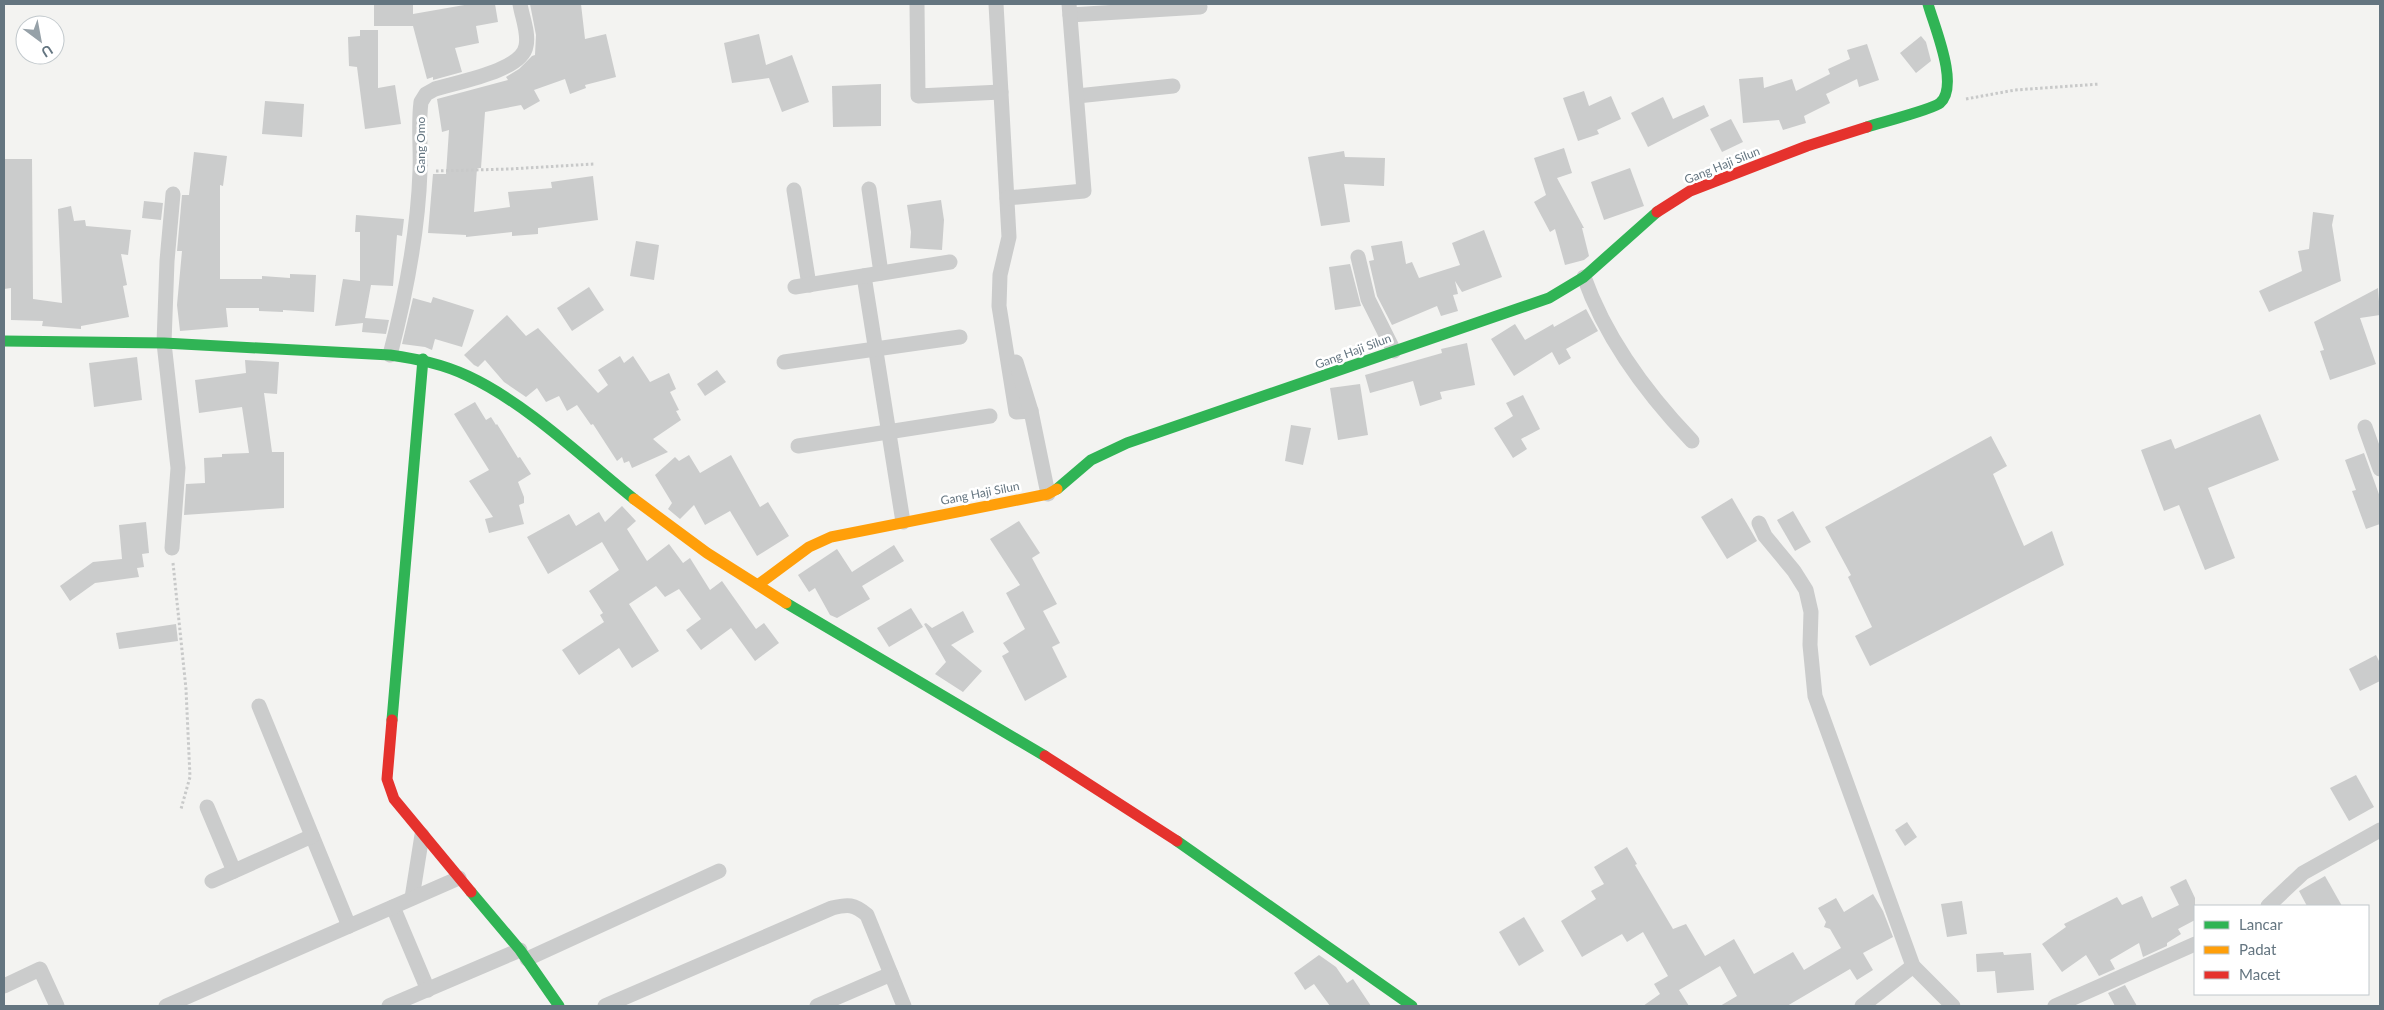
<svg xmlns="http://www.w3.org/2000/svg" width="2384" height="1010" font-family="Lato,sans-serif">
	<rect width="100%" height="100%" fill="#f3f3f1"/>
	<g fill="#cbcccc">
		<polygon points="374,4 413,4 413,14 470,4 495,4 498,22 476,26 479,43 455,48 462,72 433,80 433,77 427,79 413,26 374,26"/>
		<polygon points="530,4 581,4 585,39 606,34 616,77 585,85 586,88 570,94 565,79 534,90 540,101 524,110 521,105 485,112 481,168 477,168 474,212 510,207 508,192 552,188 551,182 593,176 598,220 538,228 538,234 512,236 512,232 466,237 466,235 428,233 433,174 446,174 449,130 442,132 437,99 508,80 506,77 519,69 532,56 535,55 536,35"/>
		<polygon points="360,30 378,30 378,88 395,85 401,124 365,129 357,67 349,66 348,37 360,36"/>
		<polygon points="759,34 766,65 792,55 809,102 782,112 769,78 732,83 724,43"/>
		<polygon points="1921,36 1926,42 1931,61 1916,73 1900,53"/>
		<polygon points="1867,44 1879,80 1859,87 1857,79 1826,94 1830,103 1804,116 1806,123 1783,130 1779,120 1743,123 1739,79 1763,77 1764,88 1792,79 1796,91 1830,74 1828,69 1850,59 1847,50"/>
		<polygon points="881,84 881,126 833,127 832,86"/>
		<polygon points="1584,91 1589,106 1611,96 1621,119 1597,130 1599,134 1578,141 1563,98"/>
		<polygon points="1663,97 1673,119 1704,105 1709,116 1648,147 1631,113"/>
		<polygon points="265,101 304,104 302,137 262,134"/>
		<polygon points="1731,119 1743,142 1722,152 1710,129"/>
		<polygon points="1564,148 1572,173 1557,178 1584,228 1582,228 1589,256 1584,260 1565,265 1555,229 1550,232 1534,202 1546,195 1534,158"/>
		<polygon points="1344,151 1345,157 1385,158 1384,186 1344,184 1350,222 1321,226 1308,157"/>
		<polygon points="194,152 227,156 223,186 220,185 220,279 262,279 262,276 290,278 290,274 316,275 314,312 283,310 283,312 259,311 259,308 226,308 228,327 180,331 177,305 182,251 177,251 182,195 189,195"/>
		<polygon points="4,159 32,159 33,299 62,303 58,209 71,206 74,221 85,220 86,226 131,230 128,255 121,254 127,285 123,286 129,317 81,326 81,329 42,326 43,321 11,320 11,288 4,289"/>
		<polygon points="1630,168 1644,206 1604,220 1591,182"/>
		<polygon points="941,200 944,220 942,250 910,248 911,232 907,205"/>
		<polygon points="144,201 163,203 161,220 142,218"/>
		<polygon points="2313,212 2334,215 2332,225 2341,281 2269,312 2259,291 2302,271 2298,251 2309,249"/>
		<polygon points="356,215 404,219 402,236 397,235 393,286 371,285 365,318 389,320 386,334 362,332 363,323 335,326 343,279 360,281 360,232 355,232"/>
		<polygon points="1484,230 1502,277 1462,292 1455,281 1458,294 1453,295 1458,311 1441,316 1437,306 1392,325 1377,296 1369,261 1374,260 1371,246 1402,241 1406,264 1412,262 1419,278 1460,265 1452,243"/>
		<polygon points="636,241 659,245 654,280 630,276"/>
		<polygon points="1350,264 1361,306 1335,310 1329,267"/>
		<polygon points="589,287 604,310 572,331 557,308"/>
		<polygon points="2378,288 2380,315 2360,318 2376,364 2330,380 2320,351 2324,350 2314,322"/>
		<polygon points="433,297 474,310 462,347 435,339 432,350 425,347 402,344 413,298 431,303"/>
		<polygon points="1586,309 1598,331 1566,349 1571,358 1559,365 1552,352 1514,376 1491,339 1515,324 1525,340 1553,324 1554,327"/>
		<polygon points="507,315 526,336 538,328 598,393 608,385 598,370 620,356 624,363 633,356 650,382 669,373 676,389 670,392 679,410 676,411 681,420 653,439 668,452 632,468 629,461 624,463 622,457 617,461 593,424 591,425 577,405 567,411 559,396 546,402 537,388 526,397 504,382 485,360 478,367 474,365 464,355"/>
		<polygon points="1467,343 1475,385 1440,392 1442,399 1420,406 1413,381 1370,393 1365,375 1442,353 1441,349"/>
		<polygon points="137,357 142,400 94,407 89,363"/>
		<polygon points="245,360 279,362 277,394 264,393 272,452 284,452 284,508 184,515 186,484 205,483 204,458 222,457 222,454 249,453 242,407 199,413 195,380 246,373"/>
		<polygon points="717,370 726,382 705,396 697,384"/>
		<polygon points="1360,384 1368,435 1338,440 1330,388"/>
		<polygon points="1523,395 1540,429 1521,439 1527,449 1513,458 1494,428 1513,416 1506,403"/>
		<polygon points="475,402 486,420 491,417 496,425 497,424 518,458 520,457 531,474 518,482 524,497 524,503 519,505 524,524 489,533 485,519 493,517 469,481 489,470 454,414"/>
		<polygon points="2260,414 2279,460 2208,488 2235,558 2205,570 2179,505 2164,511 2141,450 2171,439 2175,449"/>
		<polygon points="1291,425 1311,428 1303,465 1285,461"/>
		<polygon points="1991,436 2007,466 1993,474 2024,546 2052,531 2064,565 1870,666 1855,636 1872,627 1848,577 1851,575 1825,527"/>
		<polygon points="2364,453 2380,497 2380,524 2366,529 2352,491 2356,490 2345,460"/>
		<polygon points="689,455 700,473 731,455 760,507 768,502 789,536 757,556 730,511 705,525 694,505 680,519 668,509 672,503 655,475 675,457 679,461"/>
		<polygon points="1732,498 1757,541 1727,559 1701,517"/>
		<polygon points="622,506 636,521 627,529 647,561 669,544 683,563 690,558 710,590 722,581 756,629 764,623 779,643 755,661 731,628 701,650 686,630 701,619 679,589 665,597 656,586 629,604 659,651 632,668 619,648 579,675 562,650 604,622 600,615 603,613 589,591 619,570 602,542 548,574 527,537 569,514 576,526 599,512 605,522"/>
		<polygon points="1793,511 1811,542 1795,551 1777,520"/>
		<polygon points="1019,521 1040,553 1032,558 1057,604 1043,611 1060,643 1052,647 1067,677 1025,701 1002,656 1009,652 1003,643 1025,629 1006,593 1020,585 990,539"/>
		<polygon points="146,522 149,553 142,554 144,567 137,568 139,577 95,583 70,601 60,586 93,562 122,559 119,525"/>
		<polygon points="894,545 904,561 862,586 870,599 837,618 830,615 815,588 809,592 798,575 837,549 852,572"/>
		<polygon points="911,608 923,627 889,647 877,628"/>
		<polygon points="963,611 974,632 951,645 982,671 963,692 935,674 946,662 924,624 926,623 932,628"/>
		<polygon points="176,624 178,641 119,649 116,633"/>
		<polygon points="2376,655 2380,663 2380,681 2360,691 2349,669"/>
		<polygon points="2356,775 2374,807 2349,821 2330,788"/>
		<polygon points="1907,822 1917,837 1905,846 1895,830"/>
		<polygon points="1627,847 1637,864 1635,865 1673,929 1686,924 1705,956 1734,939 1754,974 1793,952 1804,970 1841,948 1830,929 1824,927 1826,922 1818,908 1836,898 1844,912 1873,894 1883,911 1893,937 1863,953 1873,970 1857,980 1850,969 1787,1006 1720,1006 1737,996 1720,966 1679,990 1689,1006 1643,1006 1660,994 1654,984 1668,976 1643,932 1627,942 1622,934 1582,957 1561,921 1596,899 1591,891 1604,884 1594,867"/>
		<polygon points="2325,876 2342,906 2307,906 2299,891"/>
		<polygon points="2186,879 2195,898 2195,920 2178,929 2181,934 2167,943 2167,946 2143,957 2139,943 2110,960 2115,969 2099,976 2086,955 2062,972 2042,944 2066,927 2064,924 2117,897 2122,905 2142,896 2152,918 2179,905 2170,887"/>
		<polygon points="1962,901 1967,934 1947,937 1941,904"/>
		<polygon points="1524,917 1544,951 1519,966 1499,932"/>
		<polygon points="2003,952 2004,955 2031,953 2034,990 1997,993 1995,971 1977,972 1976,954"/>
		<polygon points="1319,955 1336,967 1347,983 1353,979 1371,1006 1330,1006 1314,984 1305,990 1294,973"/>
		<polygon points="2125,985 2137,1006 2115,1006 2108,993"/>
	</g>
	<g fill="none" stroke-linecap="round" stroke-linejoin="round">
		<g stroke="#c8c9c9" stroke-width="3" stroke-dasharray="2.5 2.5" stroke-linecap="butt">
			<polyline points="1966,99 2015,90 2100,84"/>
			<polyline points="436,171 509,169 594,164"/>
			<polyline points="173,563 186,689 190,777 181,809"/>
		</g>
		<g stroke="#cbcccc" stroke-width="15">
			<polyline points="917,4 918,96 1001,92"/>
			<polyline points="996,4 1009,237 1000,275 999,306 1016,412 1031,411"/>
			<polyline points="1070,15 1200,7"/>
			<polyline points="1077,96 1173,86"/>
			<polyline points="869,189 881,273"/>
			<polyline points="794,190 809,285"/>
			<polyline points="1007,198 1084,191 1069,4"/>
			<polyline points="1358,257 1368,299 1394,351"/>
			<polyline points="864,276 903,522"/>
			<path d="M1584,277C1606,339 1647,394 1692,441"/>
			<polyline points="795,287 950,262"/>
			<path d="M390,355C406,294 418,233 420,171C421,148 418,125 421,102L426,94L435,89C457,82 522,71 526,46C529,33 522,17 520,4"/>
			<polyline points="784,362 960,337"/>
			<polyline points="1016,362 1031,411 1048,494"/>
			<polyline points="2365,427 2380,469"/>
			<polyline points="798,446 990,416"/>
			<polyline points="1759,523 1765,536 1794,571 1806,590 1811,612 1810,645 1815,696 1913,966 1953,1006"/>
			<polyline points="172,548 178,468 164,343 167,261 173,194"/>
			<polyline points="259,706 349,926"/>
			<polyline points="207,807 234,871"/>
			<polyline points="212,881 312,836"/>
			<polyline points="412,898 422,835"/>
			<polyline points="2268,906 2303,873 2380,830"/>
			<polyline points="393,907 428,990"/>
			<polyline points="527,959 719,871"/>
			<polyline points="4,986 40,969 57,1006"/>
			<polyline points="166,1006 459,878"/>
			<polyline points="389,1006 520,950"/>
			<path d="M605,1006L832,908C848,904 854,904 867,915L904,1006"/>
			<polyline points="817,1006 891,974"/>
			<polyline points="1862,1006 1913,966"/>
			<polyline points="2055,1006 2195,944"/>
		</g>
		<g stroke="#30b455" stroke-width="11">
			<path d="M1867,127C1879,123 1934,109 1940,103C1960,86 1934,26 1928,4"/>
			<path d="M4,341L164,343L390,355C417,359 443,364 468,376C526,403 583,458 634,499"/>
			<polyline points="1057,489 1091,460 1127,443 1549,298 1584,277 1657,212"/>
			<polyline points="786,603 1045,756"/>
			<polyline points="392,720 423,359"/>
			<polyline points="1177,841 1412,1006"/>
			<polyline points="471,892 520,950 559,1006"/>
		</g>
		<g stroke="#ff9f0a" stroke-width="11">
			<polyline points="634,499 707,553 786,603"/>
			<polyline points="759,584 809,547 831,537 1048,494 1057,489"/>
		</g>
		<g stroke="#e5322d" stroke-width="11">
			<polyline points="1657,212 1690,191 1807,146 1867,127"/>
			<polyline points="392,720 387,779 394,799 471,892"/>
			<polyline points="1045,756 1177,841"/>
		</g>
	</g>
	<g text-anchor="middle" dominant-baseline="central" stroke-width="5" stroke-linejoin="round" paint-order="stroke">
		<g font-size="12" fill="#647580" stroke="#fff">
			<text transform="translate(420 145) rotate(-90)">Gang Omo</text>
			<text transform="translate(1722 165) rotate(-22)">Gang Haji Silun</text>
			<text transform="translate(1353 351) rotate(-20)">Gang Haji Silun</text>
			<text transform="translate(980 493) rotate(-11)">Gang Haji Silun</text>
		</g>
	</g>
	<rect width="2384" height="1010" fill="none" stroke="#647580" stroke-width="10"/>
	<rect x="2194" y="905" width="175" height="90" fill="#ffffff" stroke="#c1c8cc"/>
	<rect x="2204" y="921" width="25" height="8" fill="#30b455" stroke="#c1c8cc"/>
	<text x="2239" y="930" font-size="15" fill="#647580">Lancar</text>
	<rect x="2204" y="946" width="25" height="8" fill="#ff9f0a" stroke="#c1c8cc"/>
	<text x="2239" y="955" font-size="15" fill="#647580">Padat</text>
	<rect x="2204" y="971" width="25" height="8" fill="#e5322d" stroke="#c1c8cc"/>
	<text x="2239" y="980" font-size="15" fill="#647580">Macet</text>
	<g transform="translate(40 40) rotate(148)"><circle r="24" fill="#ffffff" stroke="#c1c8cc"/>
	<path d="M0-4L9 19L0 12L-9 19Z" fill="#96a1a8"/>
	<text y="-8" font-size="14" font-weight="bold" text-anchor="middle" fill="#647580">U</text>
	</g>
</svg>
